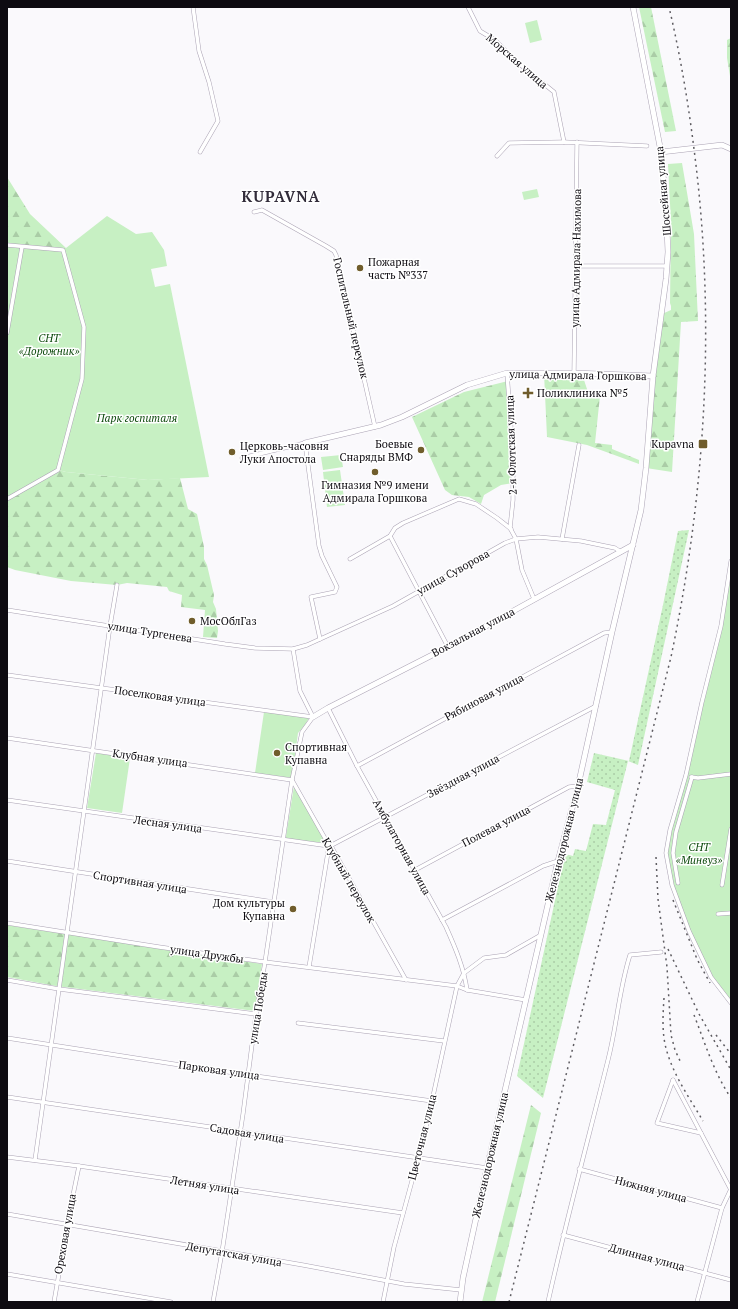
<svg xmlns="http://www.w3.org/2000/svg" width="738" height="1309" font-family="'PT Serif',serif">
	<defs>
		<pattern id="grass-dots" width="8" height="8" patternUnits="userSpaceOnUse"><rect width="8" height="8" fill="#c7f0c3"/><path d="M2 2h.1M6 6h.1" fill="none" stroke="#aacca6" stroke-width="1.8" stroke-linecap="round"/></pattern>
		<pattern id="forest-firs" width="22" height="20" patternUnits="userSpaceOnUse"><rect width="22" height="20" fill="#c7f0c3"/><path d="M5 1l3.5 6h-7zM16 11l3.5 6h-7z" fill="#aacca6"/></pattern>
	</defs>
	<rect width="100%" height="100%" fill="#faf9fc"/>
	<polygon fill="url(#grass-dots)" points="689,530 638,765 628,761 543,1098 517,1076 565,854 573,856 575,849 586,851 593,824 606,825 615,790 587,782 594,753 629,761 663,605 678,531"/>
	<g fill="url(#forest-firs)">
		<polygon points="639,7 651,7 676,131 665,132"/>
		<polygon points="731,38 731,82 727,58 727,40"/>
		<polygon points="682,163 694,234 698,321 681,322 672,472 646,468 662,314 671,310 671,306 670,303 671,223 668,164"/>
		<polygon points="7,177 30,214 66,248 7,244"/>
		<polygon points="544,373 582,374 588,392 600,396 595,443 612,445 612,449 639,460 639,464 587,445 547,437"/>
		<polygon points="508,381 513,483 501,485 484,495 481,504 469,497 452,495 445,490 412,417 464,392"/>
		<polygon points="58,470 66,472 148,480 180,478 188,509 197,514 204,547 204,559 207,565 214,595 213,602 216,609 218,631 217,638 203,637 205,610 181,607 182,595 169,591 167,587 127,583 117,585 71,581 15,570 7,567 7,499"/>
		<polygon points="7,925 262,964 255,1011 56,986 7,977"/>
		<polygon points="531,1105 541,1113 495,1302 482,1302"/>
	</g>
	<g fill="#c7f0c3">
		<polygon points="537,20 542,40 530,43 525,23"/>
		<polygon points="537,189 539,197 524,200 522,192"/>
		<polygon points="107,216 136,234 152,232 164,250 167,266 151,269 155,287 170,284 209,477 148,480 66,472 58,470 7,499 7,244 66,248"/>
		<polygon points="341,455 343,467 323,470 321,457"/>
		<polygon points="340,470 345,505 327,507 323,472"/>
		<polygon points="731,561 731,1003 711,977 689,931 672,885 666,853 670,830 686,775 721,626"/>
		<polygon points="264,712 309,718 305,725 298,733 292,778 255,773"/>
		<polygon points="96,753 130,758 122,813 87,808"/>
		<polygon points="294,786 326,842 325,843 286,839 286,836"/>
	</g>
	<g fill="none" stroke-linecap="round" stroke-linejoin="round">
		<g stroke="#aba3b4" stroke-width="4.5">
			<g id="street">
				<polyline points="193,7 199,51 209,82 218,121 200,152"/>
				<polyline points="468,7 480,31 495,40 517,62 554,92 564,142"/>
				<polyline points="497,156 509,143 564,142 647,146"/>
				<polyline points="254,212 262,210 326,246 334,251 336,255 375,427"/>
				<polyline points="7,245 63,250 84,327 82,379 58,470 7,499"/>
				<polyline points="576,266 667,266"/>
				<polyline points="7,333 22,247"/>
				<polyline points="507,373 513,455 513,500 510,528 516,539 522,570 534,599"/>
				<polyline points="574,373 577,142"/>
				<polyline points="242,458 305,443 319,546 322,556 337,587 335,592 311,597 320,639"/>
				<polyline points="390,536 448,647"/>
				<polyline points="562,539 579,445"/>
				<polyline points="350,559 390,536 395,528 403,523 459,499 476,504 497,518 511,529"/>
				<polyline points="731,561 721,626 702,702 686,775 670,830 666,853 672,885 689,931 711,977 731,1003"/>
				<polyline points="7,610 225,644 255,648 293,649 307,645 393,606 505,543 516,539 538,537 581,541 615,548 621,552"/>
				<polyline points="293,649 300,691 313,717"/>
				<polyline points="7,675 313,717"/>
				<path d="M328,708L357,766L446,927C455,947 464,968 467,990"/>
				<polyline points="7,738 292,780 326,840 331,846 406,980"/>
				<polyline points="357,766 604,633 612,632"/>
				<polyline points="691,777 698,778 731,774"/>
				<polyline points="7,800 329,846"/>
				<polyline points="330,846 596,706"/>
				<polyline points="7,861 273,902"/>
				<polyline points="415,870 569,787 578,786"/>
				<polyline points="678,883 673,853 676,832 692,777"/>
				<polyline points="722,885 731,829"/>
				<polyline points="718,914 731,913"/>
				<polyline points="442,920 543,866 558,861"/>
				<polyline points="7,923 159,947 265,962 457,986 467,990 526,1000"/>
				<polyline points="309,967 329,846"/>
				<polyline points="7,980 59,989 256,1014"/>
				<polyline points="298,1023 444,1041"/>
				<polyline points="7,1038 193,1067 432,1101"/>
				<polyline points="673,1080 731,1190"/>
				<polyline points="673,1080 657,1123 701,1133"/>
				<polyline points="7,1097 487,1168"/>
				<polyline points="7,1157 79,1166 403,1213"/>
				<polyline points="35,1160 110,626 117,585"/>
				<polyline points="579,1169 722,1208"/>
				<polyline points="7,1214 303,1265 404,1284 461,1290"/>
				<polyline points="563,1235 731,1280"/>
				<polyline points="7,1274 171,1302"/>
				<polyline points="54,1302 71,1205 79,1166"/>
				<polyline points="213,1302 222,1252 243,1114 256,1014 265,962 292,780 302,732 313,717"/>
				<polyline points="383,1302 394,1247 425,1133 457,986 464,973 484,958 506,955 541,935"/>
				<path d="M548,1302C566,1221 588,1140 608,1060C617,1025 619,989 630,955L661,952"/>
				<polyline points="697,1302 722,1208 731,1189"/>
			</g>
		</g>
		<g stroke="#aba3b4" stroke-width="6">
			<g id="secondary">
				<polyline points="661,152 722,145 731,149"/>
				<polyline points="305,443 381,425 402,417 467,385 507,373 574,373 653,376"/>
				<polyline points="313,717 328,708 448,647 633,545"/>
				<polyline points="460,1302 463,1278 487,1168 558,861 578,786 612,632 641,510 646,468 653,376 666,279 668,252 666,206 661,152 633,7"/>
			</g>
		</g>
		<use href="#street" stroke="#fff" stroke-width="3.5"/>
		<use href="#secondary" stroke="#fff" stroke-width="5"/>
		<g stroke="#5f5d62" stroke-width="1.5" stroke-dasharray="2 4" stroke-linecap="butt">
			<polyline points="656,857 658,899 667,967 671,1035 675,1050 681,1063"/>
			<polyline points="673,900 697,959 710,983"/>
			<polyline points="668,949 699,1014 731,1070"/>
			<path d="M664,998C663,1014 662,1029 665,1044C671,1072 689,1097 703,1121"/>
			<path d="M694,1015C705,1043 714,1073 731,1098"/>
			<polyline points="716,1035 731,1054"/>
			<path d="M509,1302L671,657C706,490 716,319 694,149C688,101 680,54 669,7"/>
		</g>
	</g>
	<g fill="#705d2c" stroke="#fff" stroke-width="1.5">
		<circle cx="360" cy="268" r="4"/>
		<path d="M526 387h4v4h4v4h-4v4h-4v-4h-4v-4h4z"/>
		<rect x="698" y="439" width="10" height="10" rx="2"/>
		<circle cx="421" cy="450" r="4"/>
		<circle cx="232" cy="452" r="4"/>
		<circle cx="375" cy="472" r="4"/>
		<circle cx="192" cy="621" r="4"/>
		<circle cx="277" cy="753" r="4"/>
		<circle cx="293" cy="909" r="4"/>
	</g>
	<g text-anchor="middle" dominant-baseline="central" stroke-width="3" stroke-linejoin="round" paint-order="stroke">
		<g font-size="11" fill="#0e0b11" stroke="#fff">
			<text transform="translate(517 61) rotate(41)">Морская улица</text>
			<text transform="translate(663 191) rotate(-95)">Шоссейная улица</text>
			<text transform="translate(576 258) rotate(-89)">улица Адмирала Нахимова</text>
			<text transform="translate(351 318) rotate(77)">Госпитальный переулок</text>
			<text transform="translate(578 375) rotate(1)">улица Адмирала Горшкова</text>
			<text transform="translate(511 445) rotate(-92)">2-я Флотская улица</text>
			<text transform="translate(453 572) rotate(-29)">улица Суворова</text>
			<text transform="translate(150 632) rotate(9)">улица Тургенева</text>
			<text transform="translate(473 632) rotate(-28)">Вокзальная улица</text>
			<text transform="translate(160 696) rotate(8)">Поселковая улица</text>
			<text transform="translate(484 697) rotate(-28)">Рябиновая улица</text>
			<text transform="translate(150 758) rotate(8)">Клубная улица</text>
			<text transform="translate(463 776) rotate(-28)">Звёздная улица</text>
			<text transform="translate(168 824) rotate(8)">Лесная улица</text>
			<text transform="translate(496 826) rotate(-28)">Полевая улица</text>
			<text transform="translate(564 840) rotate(-76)">Железнодорожная улица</text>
			<text transform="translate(402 847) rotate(61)">Амбулаторная улица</text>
			<text transform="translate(349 880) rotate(60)">Клубный переулок</text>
			<text transform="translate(140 882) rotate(9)">Спортивная улица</text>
			<text transform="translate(207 954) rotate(8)">улица Дружбы</text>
			<text transform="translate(258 1008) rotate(-81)">улица Победы</text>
			<text transform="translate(219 1070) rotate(8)">Парковая улица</text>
			<text transform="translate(247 1133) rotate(9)">Садовая улица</text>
			<text transform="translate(422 1137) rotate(-76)">Цветочная улица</text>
			<text transform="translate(490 1155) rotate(-77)">Железнодорожная улица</text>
			<text transform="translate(205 1185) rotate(9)">Летняя улица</text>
			<text transform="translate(651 1189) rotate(15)">Нижняя улица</text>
			<text transform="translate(65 1234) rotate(-80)">Ореховая улица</text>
			<text transform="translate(234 1254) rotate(10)">Депутатская улица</text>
			<text transform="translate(647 1257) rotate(15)">Длинная улица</text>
		</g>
		<g font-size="11" fill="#0e0b11" stroke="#fff" text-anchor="start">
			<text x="368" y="262">Пожарная<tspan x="368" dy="13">часть №337</tspan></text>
			<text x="537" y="393">Поликлиника №5</text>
			<text x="413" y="444" text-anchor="end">Боевые<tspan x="413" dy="13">Снаряды ВМФ</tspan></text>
			<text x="694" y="444" text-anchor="end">Kupavna</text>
			<text x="240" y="446">Церковь-часовня<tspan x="240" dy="13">Луки Апостола</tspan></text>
			<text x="375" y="485" text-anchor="middle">Гимназия №9 имени<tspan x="375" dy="13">Адмирала Горшкова</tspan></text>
			<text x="200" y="621">МосОблГаз</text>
			<text x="285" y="747">Спортивная<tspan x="285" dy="13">Купавна</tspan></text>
			<text x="285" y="903" text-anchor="end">Дом культуры<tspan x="285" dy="13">Купавна</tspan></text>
		</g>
		<g font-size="11" font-style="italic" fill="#0e4b0d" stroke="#fff">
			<text x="49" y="338">СНТ<tspan x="49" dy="13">«Дорожник»</tspan></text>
			<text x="137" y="418">Парк госпиталя</text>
			<text x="699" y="847">СНТ<tspan x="699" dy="13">«Минвуз»</tspan></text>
		</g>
		<g font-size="15" font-weight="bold" letter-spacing="1" fill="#322c3a" stroke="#fff">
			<text x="281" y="196">KUPAVNA</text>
		</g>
	</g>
	<rect width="738" height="1309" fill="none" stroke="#0e0b11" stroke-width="16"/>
</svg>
